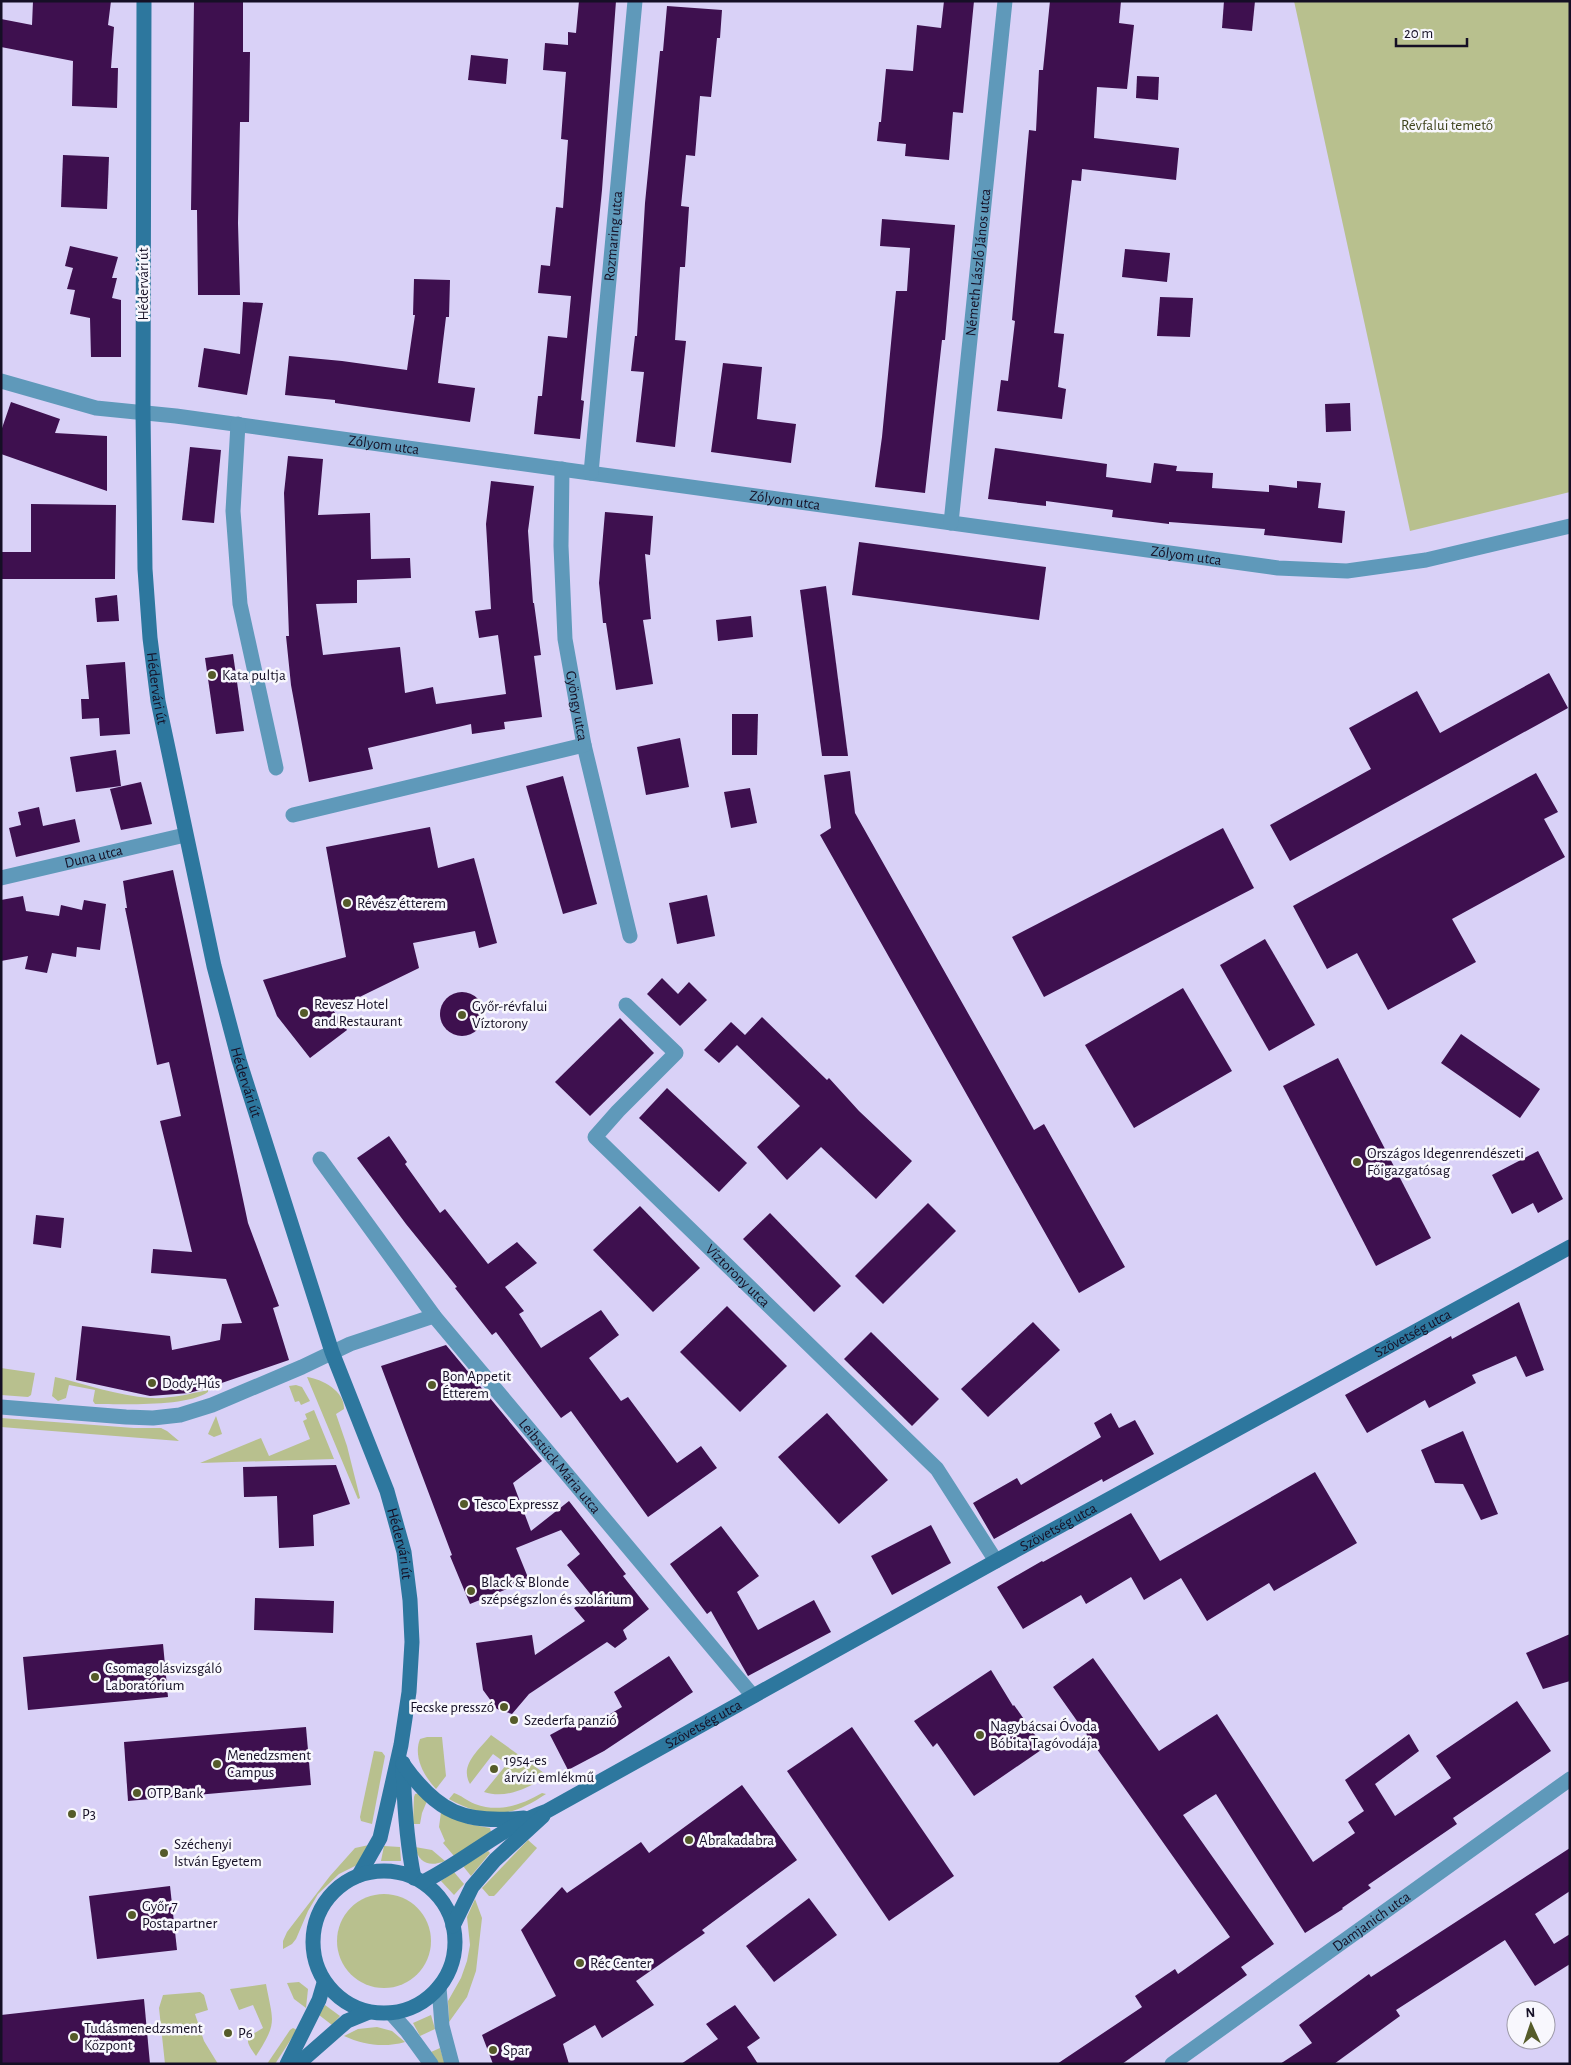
<svg xmlns="http://www.w3.org/2000/svg" width="1571" height="2065" font-family="'Alegreya Sans',sans-serif">
	<rect width="100%" height="100%" fill="#d9d1f7"/>
	<g fill="#b8c08e">
		<polygon points="1294,1 1570,1 1570,492 1410,531"/>
		<polygon points="1,1368 35,1373 31,1395 28,1397 1,1395"/>
		<path d="M55,1377C86,1384 118,1396 150,1398C170,1399 189,1394 208,1390V1392C187,1407 123,1404 95,1404L93,1401L95,1390L69,1385L66,1398L58,1401L52,1396Z"/>
		<path d="M307,1377C322,1379 345,1391 344,1409L336,1414L347,1446L360,1498L358,1499Z"/>
		<polygon points="296,1385 302,1387 310,1401 301,1405 299,1401 295,1402 289,1386"/>
		<polygon points="314,1410 334,1459 200,1463 261,1438 269,1456 310,1439 303,1421 307,1419 305,1414"/>
		<polygon points="216,1416 222,1434 214,1437 208,1434"/>
		<polygon points="1,1418 134,1428 161,1428 167,1431 179,1441 1,1427"/>
		<path d="M491,1735L544,1773L545,1777C527,1789 505,1799 484,1792L507,1764L493,1754L470,1784C459,1765 479,1750 491,1735Z"/>
		<path d="M427,1737H442L446,1776L436,1789C424,1776 413,1757 420,1739Z"/>
		<polygon points="374,1751 382,1752 385,1756 372,1824 361,1821 360,1817"/>
		<polygon points="419,1793 427,1801 422,1813 420,1824 413,1824 414,1797 415,1794"/>
		<path d="M454,1793C461,1795 467,1801 475,1804C499,1813 521,1805 542,1793L546,1794C510,1818 487,1820 449,1799Z"/>
		<polygon points="441,1812 468,1824 490,1828 491,1832 454,1856 443,1843 445,1841 439,1827"/>
		<polygon points="528,1840 537,1848 497,1893 494,1896 489,1896 482,1888"/>
		<polygon points="369,1845 357,1865 339,1874 318,1894 308,1911 296,1939 292,1944 283,1949 283,1941 287,1932 330,1876 355,1848"/>
		<polygon points="384,1846 400,1847 401,1861 381,1861"/>
		<path d="M415,1847L432,1850L445,1861C430,1867 419,1864 415,1847Z"/>
		<polygon points="488,1851 490,1853 471,1876 463,1866"/>
		<polygon points="454,1872 464,1884 454,1895 441,1881"/>
		<circle cx="384" cy="1941" r="47"/>
		<polygon points="475,1899 482,1918 476,1971 467,1997 449,2022 448,2001 461,1978 467,1961 470,1945 467,1917"/>
		<polygon points="299,1982 308,1989 306,2008 294,1999 287,1983"/>
		<path d="M266,1984C273,2022 278,2022 256,2056C243,2038 246,2038 263,2028L253,2005L239,2010L230,1989Z"/>
		<polygon points="200,1992 204,1995 208,2010 195,2014 204,2041 218,2064 165,2064 159,2008 163,1995"/>
		<polygon points="325,2005 340,2016 332,2025 319,2015"/>
		<polygon points="431,2015 435,2029 420,2036 413,2023"/>
		<path d="M377,2027L392,2031L405,2042C384,2048 364,2045 344,2036L358,2029Z"/>
		<polygon points="293,2028 297,2030 275,2064 267,2064 290,2030"/>
		<polygon points="440,2048 445,2064 438,2064 431,2052"/>
	</g>
	<g fill="#3e104f">
		<polygon points="33,1 111,1 108,25 114,27 111,68 118,68 117,108 72,106 73,61 1,47 1,19 32,25"/>
		<polygon points="194,1 243,1 243,52 250,52 249,122 240,122 238,223 240,295 198,295 197,210 191,210"/>
		<polygon points="579,1 616,1 602,190 581,400 584,401 580,439 534,434 538,396 542,396 548,336 567,338 571,296 538,293 541,265 550,266 556,207 563,208 568,140 561,139 566,72 543,70 545,43 568,45 568,32 576,33"/>
		<polygon points="944,1 974,1 963,113 953,112 949,160 905,156 906,144 877,141 879,122 881,122 886,69 913,71 917,25 941,28"/>
		<polygon points="1050,1 1121,1 1119,23 1134,25 1127,89 1097,87 1094,138 1179,148 1176,180 1082,169 1081,181 1072,180 1054,333 1064,334 1058,387 1066,389 1062,419 997,411 1001,380 1008,381 1015,321 1012,320 1029,130 1036,131 1039,70 1043,70"/>
		<polygon points="1224,1 1255,1 1252,31 1222,28"/>
		<polygon points="667,6 722,10 720,38 717,38 711,97 700,96 695,156 686,155 681,206 689,207 685,267 680,267 675,340 686,341 675,447 636,442 644,372 631,371 635,336 637,336 645,203 660,51 663,51"/>
		<polygon points="471,55 508,59 506,84 468,80"/>
		<polygon points="1137,76 1159,77 1158,100 1136,98"/>
		<polygon points="63,155 109,157 107,209 61,207"/>
		<polygon points="882,219 955,225 945,340 942,340 925,493 875,487 882,437 896,291 907,291 910,248 880,246"/>
		<polygon points="70,246 118,257 112,278 117,278 112,298 121,300 121,357 91,357 90,318 70,314 75,290 67,289 73,268 65,266"/>
		<polygon points="1125,249 1170,253 1167,282 1122,277"/>
		<polygon points="414,279 450,280 449,317 446,317 438,383 475,388 470,422 335,403 335,400 285,395 289,356 342,361 407,370 415,315 413,315"/>
		<polygon points="1160,297 1193,298 1190,337 1157,336"/>
		<polygon points="243,302 263,303 247,395 198,387 204,348 240,354"/>
		<polygon points="723,363 762,367 757,419 796,424 791,463 711,452"/>
		<polygon points="11,402 60,419 55,433 107,436 107,491 1,454 1,431"/>
		<polygon points="1350,403 1351,431 1326,432 1325,404"/>
		<polygon points="190,447 221,450 214,523 182,520"/>
		<polygon points="995,448 1107,464 1106,477 1151,483 1154,463 1177,466 1176,471 1213,473 1212,488 1269,492 1269,485 1297,488 1297,481 1321,483 1318,508 1345,511 1342,543 1264,535 1265,529 1169,522 1169,524 1112,517 1113,510 1046,501 1046,506 988,499"/>
		<polygon points="288,456 323,459 318,515 370,513 371,559 410,558 411,578 357,580 357,603 316,604 323,655 400,647 405,693 433,687 436,704 506,694 498,635 479,638 475,611 491,609 486,524 491,481 534,486 528,531 533,603 534,603 541,655 534,656 542,717 504,722 505,729 472,734 471,724 368,748 373,769 309,782 291,685 286,636 289,636 284,493"/>
		<polygon points="31,504 116,505 115,579 1,579 1,552 31,552"/>
		<polygon points="605,512 653,516 650,555 645,554 651,619 643,620 653,684 616,690 606,623 603,623 599,583"/>
		<polygon points="859,542 1046,567 1039,620 852,595"/>
		<polygon points="826,586 848,756 822,756 800,590"/>
		<polygon points="117,595 119,621 97,622 95,598"/>
		<polygon points="751,616 753,637 718,641 716,620"/>
		<polygon points="233,654 244,731 216,734 205,658"/>
		<polygon points="125,662 130,734 100,736 99,718 82,719 81,699 89,699 86,665"/>
		<polygon points="1549,673 1568,708 1290,861 1270,825 1371,769 1349,728 1417,691 1440,733"/>
		<polygon points="732,714 758,714 757,755 732,755"/>
		<polygon points="680,738 689,787 646,795 637,747"/>
		<polygon points="116,750 121,786 76,792 70,757"/>
		<polygon points="850,771 855,813 1034,1130 1044,1124 1125,1267 1079,1293 820,835 831,828 824,775"/>
		<polygon points="1536,773 1558,812 1544,819 1565,857 1452,919 1476,962 1388,1010 1357,953 1327,969 1293,906"/>
		<polygon points="563,776 597,904 563,914 526,786"/>
		<polygon points="141,782 152,824 121,830 110,789"/>
		<polygon points="750,788 757,823 731,828 724,792"/>
		<polygon points="39,807 43,826 75,819 80,842 16,857 9,828 21,825 18,812"/>
		<polygon points="430,827 438,868 474,858 497,943 479,948 475,931 413,943 419,968 333,1010 347,1030 310,1058 277,1016 263,980 346,957 326,847"/>
		<polygon points="1223,828 1254,888 1044,997 1012,937"/>
		<polygon points="173,870 248,1223 279,1306 273,1308 289,1360 207,1388 189,1393 150,1396 76,1380 82,1326 170,1336 172,1350 220,1340 222,1324 242,1323 226,1279 151,1273 153,1249 192,1252 160,1121 181,1116 169,1062 157,1065 125,908 127,908 123,881"/>
		<polygon points="707,895 715,936 677,944 669,903"/>
		<polygon points="23,896 26,911 59,916 61,905 82,910 84,900 106,904 100,950 77,947 76,957 52,953 47,973 25,969 28,956 1,961 1,900"/>
		<polygon points="1265,939 1315,1025 1269,1051 1220,965"/>
		<polygon points="662,978 678,994 689,982 707,1000 680,1026 647,994"/>
		<polygon points="1183,988 1232,1071 1134,1128 1085,1045"/>
		<circle cx="462" cy="1014" r="22"/>
		<polygon points="762,1017 827,1080 829,1078 859,1111 912,1161 876,1199 821,1147 787,1180 757,1147 800,1106 737,1045 719,1063 704,1050 731,1022 745,1035"/>
		<polygon points="620,1018 654,1053 590,1116 555,1082"/>
		<polygon points="1461,1034 1540,1089 1520,1118 1441,1063"/>
		<polygon points="1338,1058 1431,1238 1376,1266 1283,1086"/>
		<polygon points="667,1088 747,1163 719,1192 639,1118"/>
		<polygon points="389,1136 407,1162 405,1164 440,1213 445,1209 488,1264 517,1242 537,1263 505,1287 524,1311 519,1314 541,1348 601,1310 619,1335 589,1358 621,1401 628,1397 677,1463 701,1446 717,1468 648,1517 571,1411 561,1418 496,1332 492,1335 455,1288 457,1287 406,1224 357,1158"/>
		<polygon points="1538,1151 1563,1199 1538,1213 1533,1203 1512,1214 1492,1175"/>
		<polygon points="928,1203 956,1231 883,1304 855,1276"/>
		<polygon points="640,1206 700,1268 653,1312 593,1250"/>
		<polygon points="770,1213 841,1286 814,1312 743,1239"/>
		<polygon points="36,1215 64,1218 61,1248 33,1244"/>
		<polygon points="1519,1302 1544,1370 1526,1377 1516,1356 1472,1375 1476,1383 1429,1408 1425,1400 1367,1433 1345,1395 1451,1336 1452,1339"/>
		<polygon points="727,1306 787,1366 740,1412 680,1352"/>
		<polygon points="1033,1322 1060,1350 988,1417 961,1389"/>
		<polygon points="871,1332 939,1399 912,1426 844,1359"/>
		<polygon points="446,1345 542,1461 513,1483 531,1531 569,1501 626,1574 623,1576 649,1609 623,1630 627,1639 615,1648 607,1642 529,1694 512,1714 497,1709 483,1690 476,1643 532,1635 535,1655 585,1621 574,1608 592,1596 567,1565 580,1554 561,1530 516,1548 529,1580 470,1604 450,1556 452,1555 381,1366"/>
		<polygon points="827,1413 888,1480 839,1524 778,1457"/>
		<polygon points="1111,1413 1119,1428 1135,1420 1154,1454 1103,1482 1102,1479 994,1539 973,1503 1017,1478 1021,1485 1101,1437 1094,1423"/>
		<polygon points="1463,1431 1498,1514 1481,1520 1463,1484 1435,1483 1421,1450"/>
		<polygon points="336,1465 350,1504 313,1515 314,1546 279,1548 277,1496 244,1497 243,1467"/>
		<polygon points="1315,1472 1357,1543 1274,1591 1269,1583 1207,1621 1181,1578 1144,1600 1131,1577 1086,1604 1081,1595 1023,1629 997,1587 1042,1561 1043,1562 1131,1513 1160,1561"/>
		<polygon points="931,1525 951,1563 892,1595 871,1556"/>
		<polygon points="721,1526 759,1576 737,1592 758,1630 814,1600 831,1632 748,1676 711,1611 707,1614 670,1564"/>
		<polygon points="255,1598 334,1601 333,1633 254,1630"/>
		<polygon points="1570,1634 1570,1681 1543,1689 1526,1653"/>
		<polygon points="163,1644 168,1697 28,1710 23,1657"/>
		<polygon points="669,1656 693,1692 604,1751 568,1770 550,1735 585,1716 590,1726 622,1707 614,1692"/>
		<polygon points="1093,1658 1159,1751 1217,1714 1313,1862 1355,1833 1348,1822 1364,1811 1345,1780 1409,1734 1419,1751 1375,1784 1395,1816 1451,1778 1436,1756 1517,1701 1551,1751 1453,1818 1457,1824 1368,1885 1371,1888 1342,1908 1343,1909 1305,1933 1216,1794 1183,1815 1274,1944 1241,1967 1247,1975 1122,2064 1057,2064 1142,2007 1135,1996 1175,1969 1178,1974 1230,1937 1053,1687"/>
		<polygon points="991,1670 1013,1706 1014,1705 1044,1748 974,1796 937,1743 933,1747 914,1721"/>
		<polygon points="306,1727 311,1785 128,1801 124,1742"/>
		<polygon points="852,1727 954,1876 889,1921 787,1771"/>
		<polygon points="742,1785 797,1860 702,1930 705,1933 636,1981 654,2005 602,2038 595,2025 563,2044 569,2064 493,2064 482,2035 556,1996 521,1930 562,1887 567,1893 641,1842 649,1853"/>
		<polygon points="1570,1848 1570,1891 1535,1914 1554,1944 1570,1934 1570,1964 1535,1986 1505,1940 1396,2010 1400,2016 1334,2064 1280,2064 1312,2043 1299,2025 1369,1974 1371,1977"/>
		<polygon points="170,1886 177,1950 97,1959 89,1896"/>
		<polygon points="809,1898 837,1935 774,1982 746,1946"/>
		<polygon points="144,1999 150,2064 1,2064 1,2015"/>
		<polygon points="735,2005 760,2038 747,2047 758,2064 681,2064 718,2039 706,2024"/>
	</g>
	<g fill="none" stroke-linecap="round" stroke-linejoin="round">
		<g stroke="#5f99ba" stroke-width="15">
			<path id="s1" d="M1,381L96,408L176,416L1278,568L1347,571L1426,560L1570,526"/>
			<polyline points="238,424 233,511 240,604 276,768"/>
			<path id="s2" d="M562,469L561,546L565,639L584,745L630,936"/>
			<path id="s3" d="M591,473L635,1"/>
			<path id="s4" d="M951,523L1005,1"/>
			<polyline points="293,815 584,745"/>
			<path id="s5" d="M1,878L185,835"/>
			<path id="s6" d="M626,1005L676,1053L618,1111L595,1137L937,1469L996,1561"/>
			<path id="s7" d="M320,1159L434,1316L753,1696"/>
			<polyline points="1,1407 126,1417 153,1418 180,1415 212,1405 302,1367 350,1344 434,1316"/>
			<polyline points="439,1987 442,2026 452,2064"/>
			<polyline points="391,2013 407,2031 431,2064"/>
			<path id="s8" d="M1172,2064L1570,1779"/>
		</g>
		<g stroke="#2d779e" stroke-width="15">
			<path id="s9" d="M144,1L143,412L145,569L150,638L158,701L214,966L239,1060L332,1352L387,1491L404,1552L410,1600L412,1642L409,1692L401,1745L380,1838L359,1875"/>
			<path d="M403,1763C404,1802 406,1839 414,1878"/>
			<path d="M403,1764C438,1813 464,1824 524,1818"/>
			<circle cx="384" cy="1942" r="71"/>
			<path id="s10" d="M423,1882C465,1861 503,1826 547,1811L996,1561L1570,1247"/>
			<polyline points="453,1926 472,1887 495,1860 543,1816"/>
			<polyline points="287,2064 319,2000 324,1983"/>
			<polyline points="298,2064 347,2021 369,2012"/>
		</g>
	</g>
	<g fill="#555b2a" stroke="#f8f7fd" stroke-width="2">
		<circle cx="212" cy="675" r="5"/>
		<circle cx="347" cy="903" r="5"/>
		<circle cx="304" cy="1013" r="5"/>
		<circle cx="462" cy="1015" r="5"/>
		<circle cx="1357" cy="1162" r="5"/>
		<circle cx="152" cy="1383" r="5"/>
		<circle cx="432" cy="1385" r="5"/>
		<circle cx="464" cy="1504" r="5"/>
		<circle cx="471" cy="1591" r="5"/>
		<circle cx="95" cy="1677" r="5"/>
		<circle cx="504" cy="1707" r="5"/>
		<circle cx="514" cy="1720" r="5"/>
		<circle cx="980" cy="1735" r="5"/>
		<circle cx="217" cy="1764" r="5"/>
		<circle cx="494" cy="1769" r="5"/>
		<circle cx="137" cy="1793" r="5"/>
		<circle cx="72" cy="1814" r="5"/>
		<circle cx="689" cy="1840" r="5"/>
		<circle cx="164" cy="1853" r="5"/>
		<circle cx="132" cy="1915" r="5"/>
		<circle cx="580" cy="1963" r="5"/>
		<circle cx="228" cy="2033" r="5"/>
		<circle cx="74" cy="2037" r="5"/>
		<circle cx="493" cy="2050" r="5"/>
	</g>
	<g text-anchor="middle" dominant-baseline="central" stroke-width="5" stroke-linejoin="round" paint-order="stroke">
		<g font-size="15" fill="#3e431d" stroke="#f8f7fd">
			<text x="1447" y="125">Révfalui temető</text>
		</g>
		<g font-size="15" fill="#150f25" stroke="#f8f7fd">
			<text stroke="none"><textPath href="#s3" startOffset="238">Rozmaring utca</textPath></text>
			<text stroke="none"><textPath href="#s4" startOffset="262">Németh László János utca</textPath></text>
			<text transform="translate(143 284) rotate(-90)">Hédervári út</text>
			<text stroke="none"><textPath href="#s1" startOffset="389">Zólyom utca</textPath></text>
			<text stroke="none"><textPath href="#s1" startOffset="794">Zólyom utca</textPath></text>
			<text stroke="none"><textPath href="#s1" startOffset="1199">Zólyom utca</textPath></text>
			<text stroke="none"><textPath href="#s9" startOffset="688">Hédervári út</textPath></text>
			<text stroke="none"><textPath href="#s2" startOffset="238">Gyöngy utca</textPath></text>
			<text stroke="none"><textPath href="#s5" startOffset="95">Duna utca</textPath></text>
			<text stroke="none"><textPath href="#s9" startOffset="1092">Hédervári út</textPath></text>
			<text stroke="none"><textPath href="#s6" startOffset="385">Víztorony utca</textPath></text>
			<text stroke="none"><textPath href="#s10" startOffset="1132">Szövetség utca</textPath></text>
			<text stroke="none"><textPath href="#s7" startOffset="390">Leibstück Mária utca</textPath></text>
			<text stroke="none"><textPath href="#s10" startOffset="728">Szövetség utca</textPath></text>
			<text stroke="none"><textPath href="#s9" startOffset="1579">Hédervári út</textPath></text>
			<text stroke="none"><textPath href="#s10" startOffset="322">Szövetség utca</textPath></text>
			<text stroke="none"><textPath href="#s8" startOffset="245">Damjanich utca</textPath></text>
		</g>
		<g font-size="15" fill="#150f25" stroke="#f8f7fd" text-anchor="start">
			<text x="222" y="675">Kata pultja</text>
			<text x="357" y="903">Révész étterem</text>
			<text x="314" y="1004">Revesz Hotel<tspan x="314" dy="17">and Restaurant</tspan></text>
			<text x="472" y="1006">Győr-révfalui<tspan x="472" dy="17">Víztorony</tspan></text>
			<text x="1367" y="1153">Országos Idegenrendészeti<tspan x="1367" dy="17">Főigazgatósag</tspan></text>
			<text x="442" y="1376">Bon Appetit<tspan x="442" dy="17">Étterem</tspan></text>
			<text x="162" y="1383">Dody-Hús</text>
			<text x="474" y="1504">Tesco Expressz</text>
			<text x="481" y="1582">Black &amp; Blonde<tspan x="481" dy="17">szépségszlon és szolárium</tspan></text>
			<text x="105" y="1668">Csomagolásvizsgáló<tspan x="105" dy="17">Laboratórium</tspan></text>
			<text x="494" y="1707" text-anchor="end">Fecske presszó</text>
			<text x="524" y="1720">Szederfa panzió</text>
			<text x="990" y="1726">Nagybácsai Óvoda<tspan x="990" dy="17">Bóbita Tagóvodája</tspan></text>
			<text x="227" y="1755">Menedzsment<tspan x="227" dy="17">Campus</tspan></text>
			<text x="504" y="1760">1954-es<tspan x="504" dy="17">árvízi emlékmű</tspan></text>
			<text x="147" y="1793">OTP Bank</text>
			<text x="82" y="1814">P3</text>
			<text x="699" y="1840">Abrakadabra</text>
			<text x="174" y="1844">Széchenyi<tspan x="174" dy="17">István Egyetem</tspan></text>
			<text x="142" y="1906">Győr 7<tspan x="142" dy="17">Postapartner</tspan></text>
			<text x="590" y="1963">Réc Center</text>
			<text x="84" y="2028">Tudásmenedzsment<tspan x="84" dy="17">Központ</tspan></text>
			<text x="238" y="2033">P6</text>
			<text x="503" y="2050">Spar</text>
		</g>
	</g>
	<rect width="1571" height="2065" fill="none" stroke="#150f25" stroke-width="5"/>
	<g transform="translate(1531 2025) rotate(357)"><circle r="24" fill="#f8f7fd" stroke="#9d9aa7"/>
	<path d="M0-4L9 19L0 12L-9 19Z" fill="#555b2a"/>
	<text y="-8" font-size="14" font-weight="bold" text-anchor="middle" fill="#150f25">N</text>
	</g>
	<path d="M1396 38v8h71v-8" fill="none" stroke="#150f25" stroke-width="2.5"/>
	<text x="1404" y="38" font-size="15" fill="#150f25" stroke="#f8f7fd" stroke-width="4" paint-order="stroke">20 m</text>
</svg>
